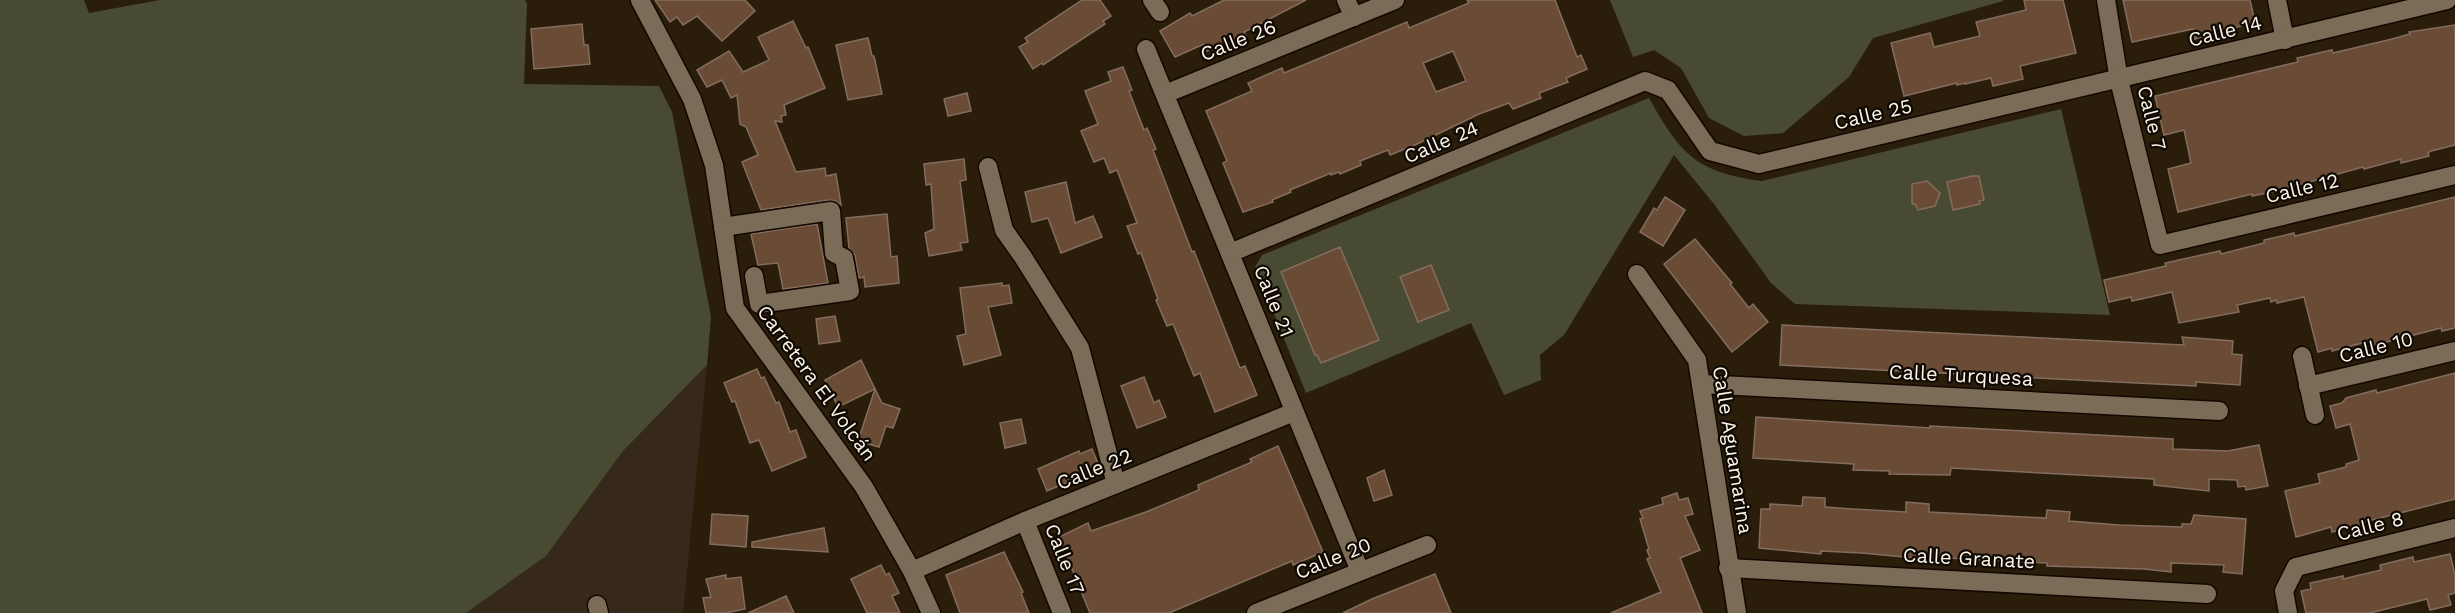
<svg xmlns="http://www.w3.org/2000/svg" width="2455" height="613" font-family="'Work Sans',sans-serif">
	<rect width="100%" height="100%" fill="#2a1e0b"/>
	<polygon fill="#36291c" points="707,365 683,613 466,613 546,556 623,451"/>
	<g fill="#484b32">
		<polygon points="0,0 84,0 89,13 160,0 525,0 527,4 524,84 659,86 672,112 711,317 707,365 623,451 546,556 466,613 0,613"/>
		<polygon points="1610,0 2003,0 2003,1 1873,38 1849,77 1783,133 1744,136 1709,118 1681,68 1654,50 1633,57"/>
		<path d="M1649,98C1681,155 1696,172 1762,181L2061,109L2110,315L1795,304L1771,283L1714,204L1674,155L1564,335L1540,355L1541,380L1504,395L1471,323L1306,393L1255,267L1262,255Z"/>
	</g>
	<g fill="#694b36" stroke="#846d5e" stroke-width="1.5" fill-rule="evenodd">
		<polygon points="655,0 745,0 755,11 722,41 697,16 683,25 677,17 670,22"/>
		<polygon points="1082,0 1100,0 1111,16 1103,21 1105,24 1043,65 1042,63 1033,69 1019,47 1028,42 1025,38"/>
		<polygon points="1224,0 1306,0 1244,32 1246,36 1207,51 1204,44 1175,57 1160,31 1190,13 1192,16"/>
		<path d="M1467,0H1555L1577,57L1581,55L1587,69L1566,78L1568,82L1539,93L1541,98L1513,109L1509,103L1479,114L1417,144L1390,155L1388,150L1360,161L1361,165L1340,174L1339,172L1331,175V173L1290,190L1291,192L1272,200L1273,202L1243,212L1223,163L1227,161L1206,111L1252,91L1248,83L1282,68L1284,73L1407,22L1409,28L1469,3ZM1453,51L1466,81L1436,92L1423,63Z"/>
		<polygon points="2024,0 2063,0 2076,53 2020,66 2023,79 1993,86 1991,78 1965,84 1965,83 1957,85 1957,83 1904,96 1891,43 1930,33 1934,47 1980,36 1976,22 2026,10"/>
		<polygon points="2123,0 2250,0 2255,22 2195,39 2193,29 2132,42"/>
		<polygon points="793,21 806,48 808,47 825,88 784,105 786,115 781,116 782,122 775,121 796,172 825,168 826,176 836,174 841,205 836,201 829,200 761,210 742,162 758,155 746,127 740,124 737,95 731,98 722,80 707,87 697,70 729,51 743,72 769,60 758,37"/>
		<polygon points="582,24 584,45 588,45 590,64 534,69 531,29"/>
		<polygon points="2455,25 2455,145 2431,151 2428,153 2429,156 2401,163 2401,159 2364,169 2363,167 2277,191 2252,196 2252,194 2178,212 2168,169 2191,163 2184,130 2164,135 2155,96 2298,62 2297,58 2332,50 2333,53 2392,39 2410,34 2409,32"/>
		<polygon points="868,38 872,56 874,56 882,94 848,100 836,45"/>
		<polygon points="1123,67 1132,90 1129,91 1144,130 1147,128 1156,149 1153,150 1192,252 1194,251 1240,368 1245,366 1257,395 1215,412 1200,373 1194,376 1173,324 1167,326 1156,300 1158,299 1141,253 1138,254 1127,226 1137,223 1117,170 1110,173 1104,158 1094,162 1081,131 1098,124 1085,91 1111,81 1108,72"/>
		<polygon points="967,93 971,111 948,116 944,99"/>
		<polygon points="964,159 966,180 960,181 968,242 960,243 962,250 929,256 925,233 934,229 931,184 926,185 924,164"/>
		<polygon points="1972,176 1979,176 1984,200 1979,201 1980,204 1953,210 1947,182"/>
		<polygon points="1927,181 1940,193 1935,206 1918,210 1915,204 1912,204 1912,184"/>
		<polygon points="1066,182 1075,223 1093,216 1102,237 1061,253 1048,218 1032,222 1025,192"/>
		<polygon points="1665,197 1685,210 1663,246 1640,232 1654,208 1657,210"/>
		<polygon points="2455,197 2455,328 2442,331 2441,328 2367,347 2366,342 2332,351 2332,348 2318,352 2304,297 2277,303 2276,300 2271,302 2270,298 2237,305 2239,312 2179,323 2172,292 2132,301 2131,297 2109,302 2104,280 2166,266 2165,263 2220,251 2221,254 2264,243 2264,240 2294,233 2295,236"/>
		<polygon points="887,214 891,257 897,256 899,283 865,287 864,277 859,278 855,255 849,248 846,218"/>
		<polygon points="817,224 828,283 783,289 778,263 758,265 751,234"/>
		<polygon points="1695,239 1732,283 1730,284 1749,308 1753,304 1768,322 1732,352 1664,264"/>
		<polygon points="1340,247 1379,340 1321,363 1317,355 1315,355 1281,272"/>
		<polygon points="1431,265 1449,310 1418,322 1400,277"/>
		<polygon points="1002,283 1002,286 1009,285 1012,303 988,307 1001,355 964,365 957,336 966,334 960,288"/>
		<polygon points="835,316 840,341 819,344 816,319"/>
		<polygon points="1782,325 2184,345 2182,337 2233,341 2232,354 2242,355 2240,385 2196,382 2196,386 1780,365"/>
		<polygon points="861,360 875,389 838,407 825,380"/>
		<polygon points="757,369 761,378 764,377 776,403 779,402 790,432 796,430 806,457 772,471 759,440 750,443 735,401 732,402 724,383"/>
		<polygon points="2455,373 2455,499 2364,522 2365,524 2332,532 2331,527 2296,537 2285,491 2320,483 2318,474 2346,467 2346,464 2359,460 2350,424 2336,428 2330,406 2342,403 2346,398 2376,390 2377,393"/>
		<polygon points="1144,377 1154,403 1159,400 1166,417 1137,428 1121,386"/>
		<polygon points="875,389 882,403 900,409 893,428 886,426 879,447 858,441"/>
		<polygon points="1756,417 1930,428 1930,426 2173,439 2173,449 2228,451 2259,445 2268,486 2246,490 2245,486 2238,487 2237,480 2209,479 2209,491 2154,485 2154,479 1951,468 1950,475 1889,474 1890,471 1853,470 1854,464 1753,458"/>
		<polygon points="1021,419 1026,443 1005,448 1000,423"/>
		<polygon points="1278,446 1323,552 1293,565 1292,561 1169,613 1090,613 1059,537 1088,523 1091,531 1146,512 1199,490 1198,485 1252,462 1250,459"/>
		<polygon points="1092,449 1100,468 1047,491 1038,469 1079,451 1080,454"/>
		<polygon points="1384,470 1392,495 1374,501 1367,478"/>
		<polygon points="1677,493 1679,500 1688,498 1693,514 1685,516 1700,550 1680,558 1702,613 1611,613 1661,592 1647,559 1650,558 1647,550 1649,549 1640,519 1643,518 1640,511 1663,504 1662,498"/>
		<polygon points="1803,497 1825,498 1825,507 1852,509 1906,512 1906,502 1929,504 1929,512 2046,518 2047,510 2070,512 2069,521 2119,525 2182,527 2182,524 2191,524 2194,515 2246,519 2242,574 2223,572 2224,565 2171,563 2171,572 2144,569 2047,566 2047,563 1925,557 1925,559 1862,553 1821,551 1821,554 1759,548 1761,509 1770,509 1770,504 1802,506"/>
		<polygon points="712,514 748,516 746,547 710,544"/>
		<polygon points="824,528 828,552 752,547 752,542"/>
		<polygon points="1004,552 1023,592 1021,593 1029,613 960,613 946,575"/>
		<polygon points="2450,554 2455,575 2455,593 2448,595 2451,605 2430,610 2427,599 2370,613 2306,613 2301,591 2311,589 2310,583 2343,576 2343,579 2381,570 2380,565 2413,557 2414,562"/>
		<polygon points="881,565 886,575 889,573 899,593 892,596 900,613 867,613 851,579"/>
		<polygon points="1435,574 1451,613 1343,613 1372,599"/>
		<polygon points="726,575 726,579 741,577 745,609 725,613 706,613 703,598 711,597 706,579"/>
		<polygon points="786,596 794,613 748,613"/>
	</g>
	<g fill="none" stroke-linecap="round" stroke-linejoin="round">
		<g stroke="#130800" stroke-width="21">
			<g id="minor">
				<polyline points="640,0 692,99 714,165 735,308 864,487 912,571 931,613"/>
				<polyline points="1152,0 1160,12"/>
				<polyline points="1346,0 1354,17"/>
				<polyline points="2106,0 2119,80 2160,245 2455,175"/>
				<polyline points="2277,0 2285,40"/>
				<polyline points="1146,49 1360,571"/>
				<polyline points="1165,94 1395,0"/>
				<polyline points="988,167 1004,230 1023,257 1080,348 1116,484"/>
				<polyline points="723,227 831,211 834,253 844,258 850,291 759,304 754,276"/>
				<polyline points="1230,253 1645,81 1668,90 1710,151 1759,164 2447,0"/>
				<polyline points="1637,274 1697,360 1737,613"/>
				<polyline points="2302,356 2315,415"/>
				<polyline points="1701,384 2219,411"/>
				<polyline points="2308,386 2455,351"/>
				<polyline points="1025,521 1062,613"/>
				<polyline points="1728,568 2207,594"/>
				<polyline points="912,571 1025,521 1294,412"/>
				<polyline points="597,605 599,613"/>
				<polyline points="1256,613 1427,545"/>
				<polyline points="2288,613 2284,591 2296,567 2455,528"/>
			</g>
		</g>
		<use href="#minor" stroke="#7b6c57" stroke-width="18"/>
	</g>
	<g text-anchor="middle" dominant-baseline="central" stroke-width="4.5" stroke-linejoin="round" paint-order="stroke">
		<g font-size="20" fill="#fcf4e8" stroke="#0f0903">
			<text transform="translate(2225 31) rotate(-14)">Calle 14</text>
			<text transform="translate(1238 40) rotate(-22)">Calle 26</text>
			<text transform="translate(1873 114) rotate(-13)">Calle 25</text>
			<text transform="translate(2152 118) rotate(76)">Calle 7</text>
			<text transform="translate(1441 142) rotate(-23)">Calle 24</text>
			<text transform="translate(2302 188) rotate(-13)">Calle 12</text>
			<text transform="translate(1274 301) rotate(68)">Calle 21</text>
			<text transform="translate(2376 347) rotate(-14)">Calle 10</text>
			<text transform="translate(1961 375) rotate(3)">Calle Turquesa</text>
			<text transform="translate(817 383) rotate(54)">Carretera El Volcán</text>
			<text transform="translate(1733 450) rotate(81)">Calle Aguamarina</text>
			<text transform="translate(1094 469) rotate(-22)">Calle 22</text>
			<text transform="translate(2370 526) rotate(-14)">Calle 8</text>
			<text transform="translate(1333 558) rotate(-22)">Calle 20</text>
			<text transform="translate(1969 558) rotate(3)">Calle Granate</text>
			<text transform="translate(1065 559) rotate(68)">Calle 17</text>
		</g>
	</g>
</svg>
